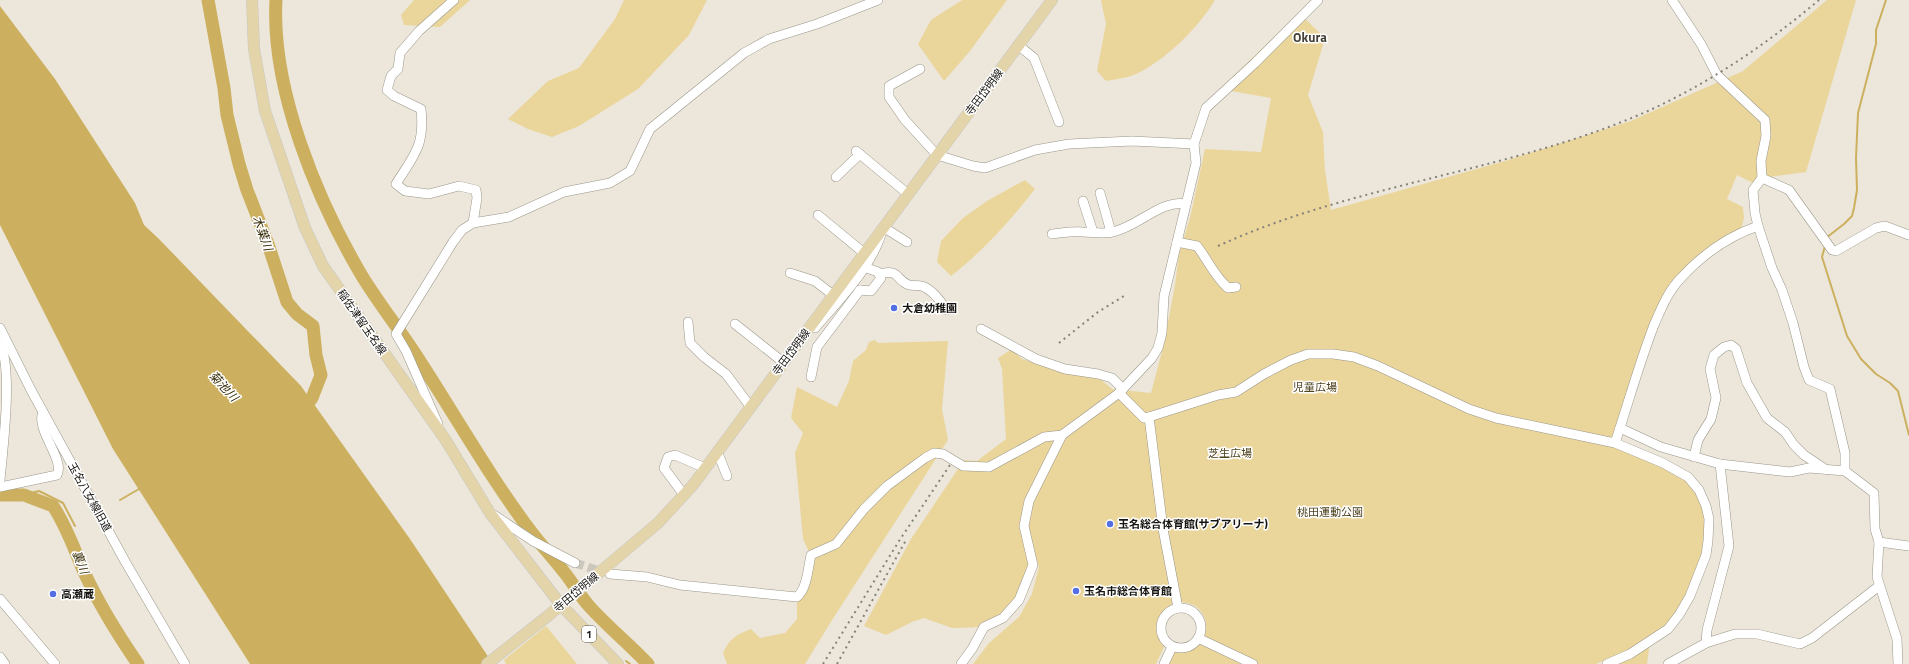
<svg xmlns="http://www.w3.org/2000/svg" width="1909" height="664" font-family="'Titillium Web','Noto Sans JP',sans-serif">
	<rect width="100%" height="100%" fill="#ece7da"/>
	<g fill="#ead59b">
		<polygon points="414,0 470,0 440,27 404,25 401,15"/>
		<polygon points="624,0 707,0 689,35 638,89 579,126 552,137 528,129 508,119 548,81 579,68 615,19"/>
		<polygon points="962,0 1007,0 970,51 944,81 918,44 931,20"/>
		<path d="M1101,0H1215C1198,28 1166,60 1136,74C1128,78 1115,79 1106,81L1097,71L1106,24Z"/>
		<path d="M1827,0H1856L1806,172L1762,178L1757,185L1737,175L1727,199L1743,207L1744,218L1740,234L1688,271L1663,304L1615,443L1693,483L1706,506L1708,541L1690,596L1668,629L1628,650L1596,664H1254L1204,638C1217,601 1166,587 1157,624C1155,633 1159,641 1164,647L1156,664H973L989,643L1019,617L1032,594L1039,567L1032,544L1033,565L1019,600L1003,618L984,627L952,628L924,618L912,622L886,635L864,626L911,539L964,460L977,461L1006,439L1002,369L998,358L1012,349L1022,359L1075,375L1099,378L1112,389L1151,393L1164,344L1175,285L1179,254L1190,218L1205,149L1261,152L1271,98L1220,89L1299,13L1325,38L1308,95L1323,132L1325,170L1331,210L1505,161L1631,121L1743,71Z"/>
		<path d="M1025,180L1035,189C1010,221 983,251 951,276L937,262L941,241L963,218L987,201Z"/>
		<path d="M875,340L878,343L948,341L942,409L948,440L834,617L805,664H727L723,653C729,639 737,634 751,629L760,638L785,633L797,619V597L811,556L803,539L795,453L803,433L791,418L797,387L837,407L849,381L853,361L866,350L869,342Z"/>
		<polygon points="546,626 577,664 506,664 504,660"/>
		<polygon points="1650,640 1647,664 1607,664"/>
		<path d="M1198,641L1252,664H1164L1171,650C1182,652 1190,651 1198,641Z"/>
	</g>
	<polygon fill="#ccb05f" points="0,6 55,79 135,203 144,225 159,239 301,386 410,539 493,664 250,664 113,449 0,225"/>
	<g fill="none" stroke-linecap="round" stroke-linejoin="round">
		<g stroke="#ccb05f" stroke-width="2">
			<polyline points="1826,238 1844,224 1852,216 1854,208 1857,190 1856,158 1858,113 1876,44 1876,30 1886,0"/>
			<polyline points="1825,246 1822,257 1847,336 1861,359 1876,374 1890,383 1898,391 1909,435"/>
			<polyline points="24,495 39,491 63,503 75,526"/>
			<polyline points="120,500 139,489"/>
			<polyline points="626,661 630,664"/>
		</g>
		<g stroke="#ccb05f" stroke-width="13">
			<polyline points="208,0 224,88 227,115 239,164 247,190 268,244 287,302 297,314 313,326 316,355 321,375 312,398 301,413"/>
			<path d="M276,0C271,89 317,200 362,276C381,307 404,335 423,366C459,422 492,480 532,533C542,546 554,559 564,572C573,583 580,596 589,606C607,626 629,644 648,664"/>
			<path d="M0,495H24L53,506C67,527 74,549 84,572C99,604 118,635 138,664"/>
		</g>
		<polyline stroke="#ccc7bc" stroke-width="9" stroke-dasharray="9 4.5" stroke-linecap="butt" points="575,563 605,573"/>
		<g stroke="#9a9689" stroke-width="10">
			<g id="minor">
				<path d="M454,0L419,31L400,53L398,69L391,76L387,90L394,96L421,109C425,146 414,155 396,184L405,191L429,194L459,186L476,190L477,198L473,223"/>
				<polyline points="1672,0 1701,44 1717,75 1765,120 1766,136 1761,161 1762,178 1753,190 1755,213 1758,226 1772,268 1782,290 1793,323 1804,367 1809,380 1830,389 1845,453 1845,471"/>
				<polyline points="1018,45 1034,58 1059,122"/>
				<polyline points="920,69 889,86 889,97 905,120 937,155 973,166 985,168 1035,150 1069,144 1132,141 1194,144"/>
				<polyline points="856,151 908,194"/>
				<polyline points="836,177 860,154"/>
				<polyline points="1762,178 1789,190 1832,250 1836,251 1876,228 1885,226 1909,235"/>
				<polyline points="1100,193 1111,232"/>
				<polyline points="1083,201 1093,232"/>
				<polyline points="818,215 864,253"/>
				<path d="M1052,234C1062,233 1072,231 1083,232C1094,232 1105,235 1116,231C1139,225 1163,199 1186,204"/>
				<path d="M1177,242L1197,246C1208,260 1214,276 1228,288L1236,287"/>
				<polyline points="790,273 815,281 833,295"/>
				<path d="M879,274C900,268 896,281 909,285C913,286 918,285 922,286C933,290 940,301 947,310"/>
				<polyline points="860,290 871,291 881,278 878,272 864,267"/>
				<polyline points="688,322 690,343 704,357 726,374 750,406"/>
				<polyline points="735,324 783,362"/>
				<polyline points="0,328 31,390 126,563 185,664"/>
				<path d="M815,328C839,300 875,264 883,227L907,242"/>
				<polyline points="981,329 1036,359 1065,369 1098,374 1112,378 1123,389"/>
				<path d="M0,343C13,369 3,448 0,480"/>
				<polyline points="811,377 817,347 860,290"/>
				<polyline points="1119,393 1144,418 1149,417"/>
				<polyline points="438,424 406,351 396,334 453,242 462,230 473,223 509,217 564,192 610,183 630,171 650,129 744,53 769,39 817,24 878,0"/>
				<polyline points="1620,428 1661,447 1720,464"/>
				<path d="M1615,443C1628,404 1639,364 1654,325C1661,309 1668,291 1681,278C1702,255 1729,236 1758,226"/>
				<polyline points="717,451 727,476"/>
				<polyline points="1694,457 1698,440 1711,419 1716,398 1710,369 1714,355 1724,347 1731,345 1736,349 1747,383 1767,418 1785,432 1794,445 1804,455 1825,469"/>
				<path d="M0,487L57,475C65,461 38,432 42,415"/>
				<polyline points="684,495 664,468 668,457 675,455 705,468"/>
				<polyline points="494,515 533,541 575,563"/>
				<polyline points="1879,542 1909,546"/>
				<path d="M610,574L647,577L680,585L797,597C807,589 808,568 811,555L836,544L864,509L887,486L925,458L934,453L943,454L963,466L989,467L1044,437L1062,435"/>
				<polyline points="0,599 55,664"/>
				<circle cx="1181" cy="628" r="20"/>
				<polyline points="1178,608 1163,529 1149,417 1218,395 1236,392 1264,374 1291,360 1308,354 1333,354 1354,357 1378,366 1469,409 1496,418 1615,443 1663,463 1688,477 1699,490 1706,506 1709,519 1708,541 1706,555 1690,596 1679,615 1668,629 1630,654 1607,664"/>
				<polyline points="1198,638 1253,664"/>
				<polyline points="1706,643 1707,630 1729,546 1720,464 1790,472 1809,468 1845,471 1874,493 1875,529 1879,542 1877,577 1897,639 1898,664"/>
				<polyline points="0,657 5,664"/>
				<polyline points="961,664 972,649 984,627 1003,618 1019,600 1033,565 1024,526 1029,501 1062,435 1119,393 1152,358 1158,348 1162,333 1164,296 1196,163 1194,144 1206,108 1255,63 1318,0"/>
				<polyline points="1164,664 1172,647"/>
				<polyline points="1668,664 1706,643 1735,634 1757,634 1800,644 1812,638 1879,586"/>
			</g>
		</g>
		<g stroke="#c7c7c6" stroke-width="12">
			<g id="major">
				<polyline points="252,0 254,49 265,111 305,228 323,266 445,439 490,513 561,605 618,664"/>
				<polyline points="487,664 549,615 658,523 693,485 1052,0"/>
			</g>
		</g>
		<use href="#minor" stroke="#fff" stroke-width="9"/>
		<use href="#major" stroke="#e4d4a9" stroke-width="11"/>
		<g stroke="#86827a" stroke-width="2" stroke-dasharray="2 4" stroke-linecap="butt">
			<path d="M1218,246C1356,183 1510,172 1648,111C1711,82 1767,44 1819,0"/>
			<polyline points="1059,343 1098,312 1124,296"/>
			<polyline points="823,664 899,541 952,462"/>
			<polyline points="837,664 906,540"/>
		</g>
	</g>
	<g fill="#546fe4" stroke="#fff" stroke-width="1.5">
		<circle cx="894" cy="308" r="4"/>
		<circle cx="1110" cy="524" r="4"/>
		<circle cx="1076" cy="591" r="4"/>
		<circle cx="53" cy="594" r="4"/>
	</g>
	<g text-anchor="middle" dominant-baseline="central" stroke-width="3" stroke-linejoin="round" paint-order="stroke">
		<rect fill="#fff" stroke="#5c5a58" stroke-width="1" x="582" y="626" width="14" height="16" rx="3"/>
		<g font-size="10" font-weight="bold" fill="#161410">
			<text x="589" y="634">1</text>
		</g>
		<g font-size="11" fill="#161410" stroke="#fff">
			<text transform="translate(984 92) rotate(-53)">寺田岱明線</text>
			<text transform="translate(362 322) rotate(55)">稲佐津留玉名線</text>
			<text transform="translate(791 352) rotate(-53)">寺田岱明線</text>
			<text transform="translate(90 497) rotate(61)">玉名八女線旧道</text>
			<text transform="translate(576 592) rotate(-40)">寺田岱明線</text>
		</g>
		<g font-size="11" font-weight="bold" fill="#161410" stroke="#fff" text-anchor="start">
			<text x="902" y="308">大倉幼稚園</text>
			<text x="1118" y="524">玉名総合体育館(サブアリーナ)</text>
			<text x="1084" y="591">玉名市総合体育館</text>
			<text x="61" y="594">高瀬蔵</text>
		</g>
		<g font-size="11" fill="#4f4320" stroke="#fff">
			<text x="1315" y="387">児童広場</text>
			<text x="1230" y="453">芝生広場</text>
			<text x="1330" y="512">桃田運動公園</text>
		</g>
		<g font-size="12" font-style="italic" fill="#362a06" stroke="#fff">
			<text transform="translate(263 233) rotate(70)">木葉川</text>
			<text transform="translate(224 386) rotate(47)">菊池川</text>
			<text transform="translate(81 562) rotate(68)">裏川</text>
		</g>
		<g font-size="13" font-weight="bold" fill="#464238" stroke="#fff">
			<text x="1310" y="37">Okura</text>
		</g>
	</g>
</svg>
